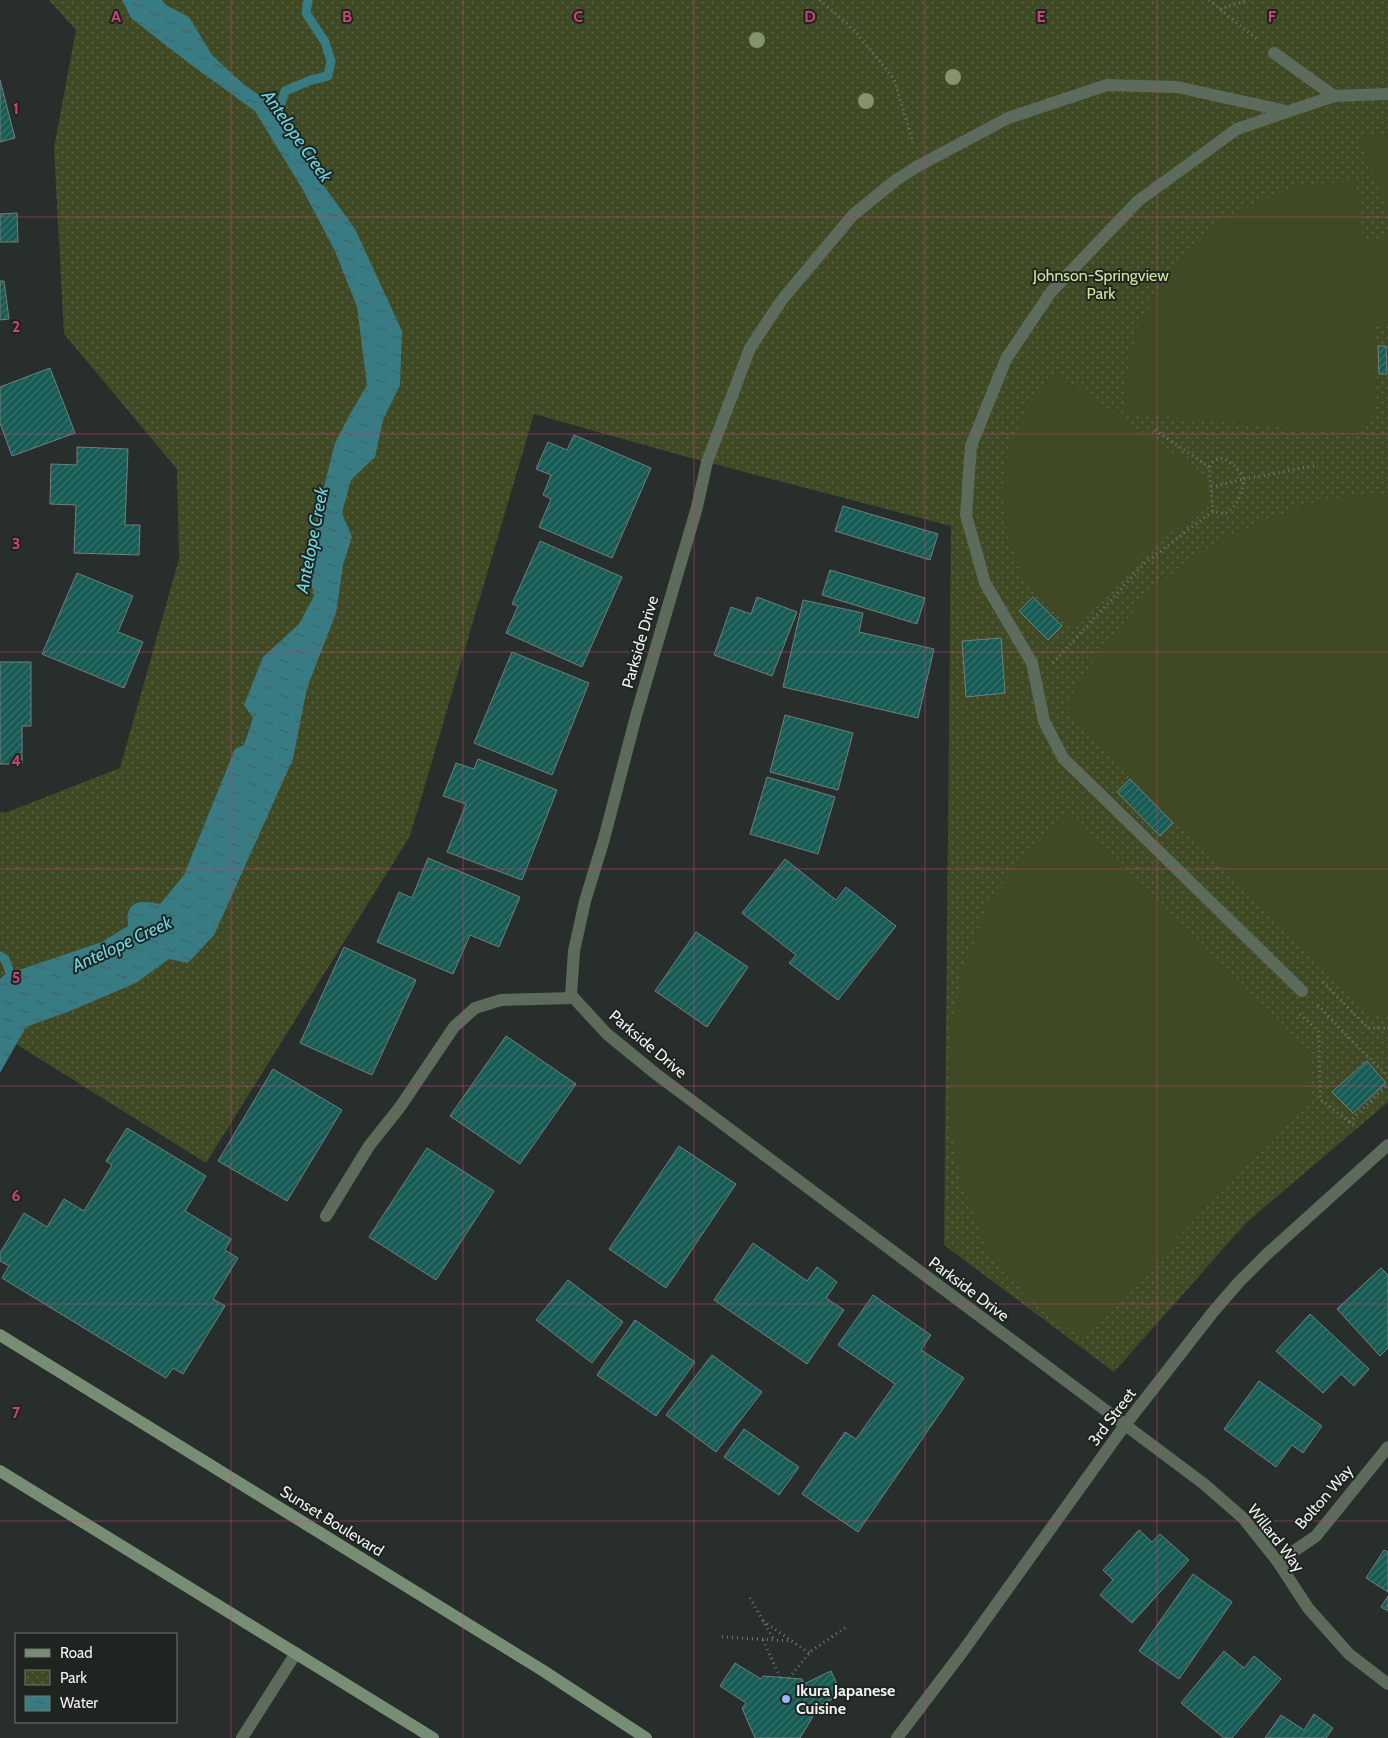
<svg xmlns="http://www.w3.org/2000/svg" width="1388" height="1738" font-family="Cabin,sans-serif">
	<defs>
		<pattern id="park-dots" width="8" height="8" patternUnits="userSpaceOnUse" patternTransform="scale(1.25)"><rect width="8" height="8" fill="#3f4a25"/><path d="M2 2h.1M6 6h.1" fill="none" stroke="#5b6545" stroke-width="1.8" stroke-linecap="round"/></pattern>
		<pattern id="water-ripples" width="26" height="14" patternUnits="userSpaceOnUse" patternTransform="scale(1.25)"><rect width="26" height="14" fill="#397b82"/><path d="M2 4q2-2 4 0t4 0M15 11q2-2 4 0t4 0" fill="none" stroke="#406265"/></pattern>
		<pattern id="building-hatch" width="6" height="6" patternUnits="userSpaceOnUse" patternTransform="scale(1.25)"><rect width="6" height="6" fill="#165b54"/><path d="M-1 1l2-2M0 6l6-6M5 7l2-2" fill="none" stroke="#38736d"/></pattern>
	</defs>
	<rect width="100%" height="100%" fill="#282e2b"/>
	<polygon fill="url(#park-dots)" points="49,0 1388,0 1388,1102 1246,1223 1114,1372 944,1245 951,526 680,455 534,414 410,836 206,1163 0,1034 0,812 5,813 120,768 179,559 177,469 64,334 54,148 76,30"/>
	<g fill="#3f4a25">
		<polygon points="1388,133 1388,212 1359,139"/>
		<path d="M1356,181L1364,245L1388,236V322L1375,327C1379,358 1377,387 1375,418L1357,434L1123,413L1127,374L1136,330L1155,296L1172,269L1184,253L1229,216L1266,198L1304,185Z"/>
		<polygon points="1055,372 1207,477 1210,505 1141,554 1075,626 1043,602 1021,573 1008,535 1002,490 1009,446 1027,408"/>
		<polygon points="1371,493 1388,494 1388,1013 1370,1013 1066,712 1076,684 1150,591 1185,564 1222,538 1306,504"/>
		<polygon points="1066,814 1311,1059 1310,1099 1082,1338 1028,1299 988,1249 961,1181 948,1113 949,1038 963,969 992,896 1028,851"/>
	</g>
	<path fill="url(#water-ripples)" d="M122,0H162L166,5L189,17L212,55L243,84L269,102L274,108L284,121L288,133L311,153L320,168L319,179L355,229L402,331L400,385L383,420L375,457L351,480L342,513L352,537L343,565L336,613L307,688L293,759L214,935L188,963L169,959L136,983L70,1011L26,1027L0,1073V979L4,975L102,942L128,926C128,923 127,917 128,914C131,898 149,902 160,904L184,875L235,749L244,745L253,718L244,705L263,657L299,624L314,596L310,577L317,514L335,443L350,414L367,385L357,307L335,251L303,190L255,111L190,64L131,18Z"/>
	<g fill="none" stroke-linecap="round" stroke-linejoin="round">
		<g stroke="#397b82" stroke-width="9">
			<polyline points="275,123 285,91 311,80 328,76 331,61 325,42 306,13 308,0"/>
			<polyline points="0,956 5,959 14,984"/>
		</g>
	</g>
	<g fill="url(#building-hatch)" stroke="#757d7c">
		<polygon points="0,80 15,138 0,142"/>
		<polygon points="17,213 18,242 0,242 0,214"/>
		<polygon points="0,281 4,281 9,319 0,320"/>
		<polygon points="1378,346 1386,346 1387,374 1379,374"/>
		<polygon points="50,368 75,433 12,456 0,423 0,387"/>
		<polygon points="574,435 651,468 612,558 539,527 551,499 543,495 551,475 536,469 548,442 567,450"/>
		<polygon points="77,447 128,449 125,525 140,525 139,555 74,553 76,505 50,504 51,464 77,465"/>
		<polygon points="843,506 938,534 930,560 835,531"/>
		<polygon points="540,541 622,577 582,667 506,633 518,606 512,604"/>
		<polygon points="830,570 925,598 917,624 822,595"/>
		<polygon points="77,573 133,596 118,632 143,642 124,688 42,654"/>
		<polygon points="757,597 797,612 772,676 714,655 731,607 751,614"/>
		<polygon points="1033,597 1062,626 1048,640 1019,611"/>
		<polygon points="803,600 863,613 859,632 934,649 918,718 783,687"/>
		<polygon points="1001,638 1005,693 966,697 962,641"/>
		<polygon points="512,652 589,683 552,775 474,743"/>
		<polygon points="0,662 31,662 31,726 22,726 22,764 0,764"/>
		<polygon points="785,715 853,733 838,790 770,772"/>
		<polygon points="478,759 557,790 522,880 447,852 466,804 443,796 456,763 474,769"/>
		<polygon points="767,777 835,797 818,854 750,834"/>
		<polygon points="1130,779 1173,823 1160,836 1117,792"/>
		<polygon points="428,858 520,897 499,947 470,935 453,974 377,942 399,892 412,898"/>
		<polygon points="785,859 836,900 846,887 896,926 838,1000 789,963 796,955 742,913"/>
		<polygon points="696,932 748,967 707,1027 655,991"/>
		<polygon points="344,947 416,980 372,1075 300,1043"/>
		<polygon points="506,1036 576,1084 520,1164 450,1116"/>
		<polygon points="1367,1061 1386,1083 1353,1113 1332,1092"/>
		<polygon points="273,1069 342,1110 287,1201 218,1161"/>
		<polygon points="127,1128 206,1176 185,1211 231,1239 225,1250 238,1258 213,1299 225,1306 183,1374 173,1368 166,1378 2,1278 9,1266 0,1261 0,1253 24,1213 47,1227 64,1199 84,1211 112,1165 106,1161"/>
		<polygon points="679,1146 736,1184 666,1288 609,1249"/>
		<polygon points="427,1148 494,1191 436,1280 369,1237"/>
		<polygon points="753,1243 807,1281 817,1267 837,1282 826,1298 844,1310 807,1364 714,1300"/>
		<polygon points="1381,1268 1388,1275 1388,1348 1380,1356 1337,1309"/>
		<polygon points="568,1280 623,1322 592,1363 536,1320"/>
		<polygon points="873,1295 931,1335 921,1350 964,1378 858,1532 802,1494 845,1432 856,1439 895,1384 838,1345"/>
		<polygon points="1310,1314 1369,1369 1354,1386 1341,1374 1323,1393 1276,1351"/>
		<polygon points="635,1320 695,1362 656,1416 597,1375"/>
		<polygon points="712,1355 762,1392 716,1452 666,1415"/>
		<polygon points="1259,1381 1322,1426 1303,1453 1292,1445 1276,1467 1224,1429"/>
		<polygon points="744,1429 799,1467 779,1495 724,1457"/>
		<polygon points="1139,1530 1152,1542 1160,1534 1189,1560 1132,1623 1100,1595 1113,1580 1103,1570"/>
		<polygon points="1384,1550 1388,1552 1388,1592 1366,1578"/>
		<polygon points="1193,1574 1232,1602 1179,1679 1139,1651"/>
		<polygon points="1388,1596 1388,1611 1381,1607"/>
		<polygon points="1224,1651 1244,1668 1254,1656 1281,1679 1232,1738 1224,1738 1181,1703"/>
		<polygon points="735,1663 761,1679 763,1676 802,1679 804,1684 831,1671 842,1695 813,1708 815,1713 800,1738 755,1738 742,1708 746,1703 720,1686"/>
		<polygon points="1314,1714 1333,1728 1326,1738 1265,1738 1281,1715 1304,1730"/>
	</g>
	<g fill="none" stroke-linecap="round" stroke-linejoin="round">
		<g stroke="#737875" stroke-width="3" stroke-dasharray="1 4" stroke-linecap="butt">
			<polyline points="820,0 855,31 894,79 913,143"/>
			<polyline points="1209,0 1258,40"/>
			<polyline points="1220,9 1249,0"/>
			<polyline points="1155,430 1209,467"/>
			<path d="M1211,487L1244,479L1236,467L1223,458C1216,459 1213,461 1209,467L1213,511"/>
			<path d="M1053,663L1145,563L1213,511L1224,514C1237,508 1242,493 1244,479L1314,466"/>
			<polyline points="1323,982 1368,1028 1388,1028"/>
			<polyline points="1318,1005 1355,1044 1388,1076"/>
			<polyline points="1300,1014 1319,1032 1320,1099 1356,1127"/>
			<polyline points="1349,1122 1388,1084"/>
			<polyline points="750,1598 774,1640"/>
			<polyline points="763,1621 809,1653"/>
			<polyline points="722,1637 792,1641"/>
			<polyline points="763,1640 780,1677"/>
			<polyline points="789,1678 811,1651 848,1626"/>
		</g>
		<g stroke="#5c6b5b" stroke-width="12">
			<polyline points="1274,53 1334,96 1388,94"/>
			<polyline points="707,462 750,348 781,301 853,215 896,180 918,166 1008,118 1107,85 1177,87 1286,111"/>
			<polyline points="1302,991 1063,758 1044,721 1032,663 985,583 966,515 971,446 1006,359 1051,292 1138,201 1237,129 1334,96"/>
			<polyline points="326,1216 369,1146 400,1107 454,1027 475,1008 501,1000 574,998"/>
			<polyline points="242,1738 296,1653"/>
		</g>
		<g stroke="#5c6b5b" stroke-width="12">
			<polyline points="707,462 697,507 636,716 604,839 585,901 574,951 571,995 607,1034 656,1074 1204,1484 1243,1518 1278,1562 1308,1608 1349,1654 1388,1684"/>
			<polyline points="1278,1562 1316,1536 1388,1447"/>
		</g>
		<polyline stroke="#5c6b5b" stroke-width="12" points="897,1738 963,1651 1125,1425 1213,1312 1239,1282 1267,1254 1388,1145"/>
		<g stroke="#778e75" stroke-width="12">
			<polyline points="0,1335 542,1670 646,1738"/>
			<polyline points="0,1471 433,1738"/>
		</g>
	</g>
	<g fill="#849369">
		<circle cx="757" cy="40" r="8"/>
		<circle cx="953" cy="77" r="8"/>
		<circle cx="866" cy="101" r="8"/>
	</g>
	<path fill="none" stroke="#cb4479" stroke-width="1" stroke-opacity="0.55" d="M231,0V1738M463,0V1738M694,0V1738M925,0V1738M1157,0V1738M0,217H1388M0,434H1388M0,652H1388M0,869H1388M0,1086H1388M0,1304H1388M0,1521H1388"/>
	<circle fill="#99b5fd" stroke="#1f2421" stroke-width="2" cx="786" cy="1699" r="5"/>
	<g text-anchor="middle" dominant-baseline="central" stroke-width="4" stroke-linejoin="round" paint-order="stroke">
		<g font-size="16" fill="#cfe59c" stroke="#1f2421">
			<text x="1101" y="275">Johnson-Springview<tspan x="1101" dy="18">Park</tspan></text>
		</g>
		<g font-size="16" fill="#eff2f0" stroke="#1f2421">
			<text transform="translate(640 642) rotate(-74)">Parkside Drive</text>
			<text transform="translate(648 1044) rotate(40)">Parkside Drive</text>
			<text transform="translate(969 1289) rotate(37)">Parkside Drive</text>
			<text transform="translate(1112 1417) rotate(-53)">3rd Street</text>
			<text transform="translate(1324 1497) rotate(-49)">Bolton Way</text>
			<text transform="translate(332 1521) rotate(32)">Sunset Boulevard</text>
			<text transform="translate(1276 1538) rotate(52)">Willard Way</text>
		</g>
		<g font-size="16" font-weight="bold" fill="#eff2f0" stroke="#1f2421" text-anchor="start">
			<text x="796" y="1690">Ikura Japanese<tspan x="796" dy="18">Cuisine</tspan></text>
		</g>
		<g font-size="18" font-style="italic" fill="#6dd4e0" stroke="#1f2421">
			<text transform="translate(297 136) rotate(55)">Antelope Creek</text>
			<text transform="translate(312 540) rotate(-79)">Antelope Creek</text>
			<text transform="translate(122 944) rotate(-25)">Antelope Creek</text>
		</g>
	</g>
	<g font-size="16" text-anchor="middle" font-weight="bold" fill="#cb4479" stroke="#1f2421" stroke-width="4" stroke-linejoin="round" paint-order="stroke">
		<text x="116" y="22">A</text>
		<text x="347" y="22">B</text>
		<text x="578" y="22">C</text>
		<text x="810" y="22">D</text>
		<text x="1041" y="22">E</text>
		<text x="1272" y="22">F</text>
		<text x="16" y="114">1</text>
		<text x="16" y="332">2</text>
		<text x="16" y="549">3</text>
		<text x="16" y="766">4</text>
		<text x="16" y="983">5</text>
		<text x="16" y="1201">6</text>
		<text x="16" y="1418">7</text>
	</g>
	<rect x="15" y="1633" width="162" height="90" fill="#1f2421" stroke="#727674"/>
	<rect x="25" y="1649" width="25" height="8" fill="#778e75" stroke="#727674"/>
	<text x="60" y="1658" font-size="15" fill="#eff2f0">Road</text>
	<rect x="25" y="1670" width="25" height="15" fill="url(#park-dots)" stroke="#727674"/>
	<text x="60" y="1683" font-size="15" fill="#eff2f0">Park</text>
	<rect x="25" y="1696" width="25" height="15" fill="url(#water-ripples)" stroke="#727674"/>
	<text x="60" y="1708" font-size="15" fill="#eff2f0">Water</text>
</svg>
